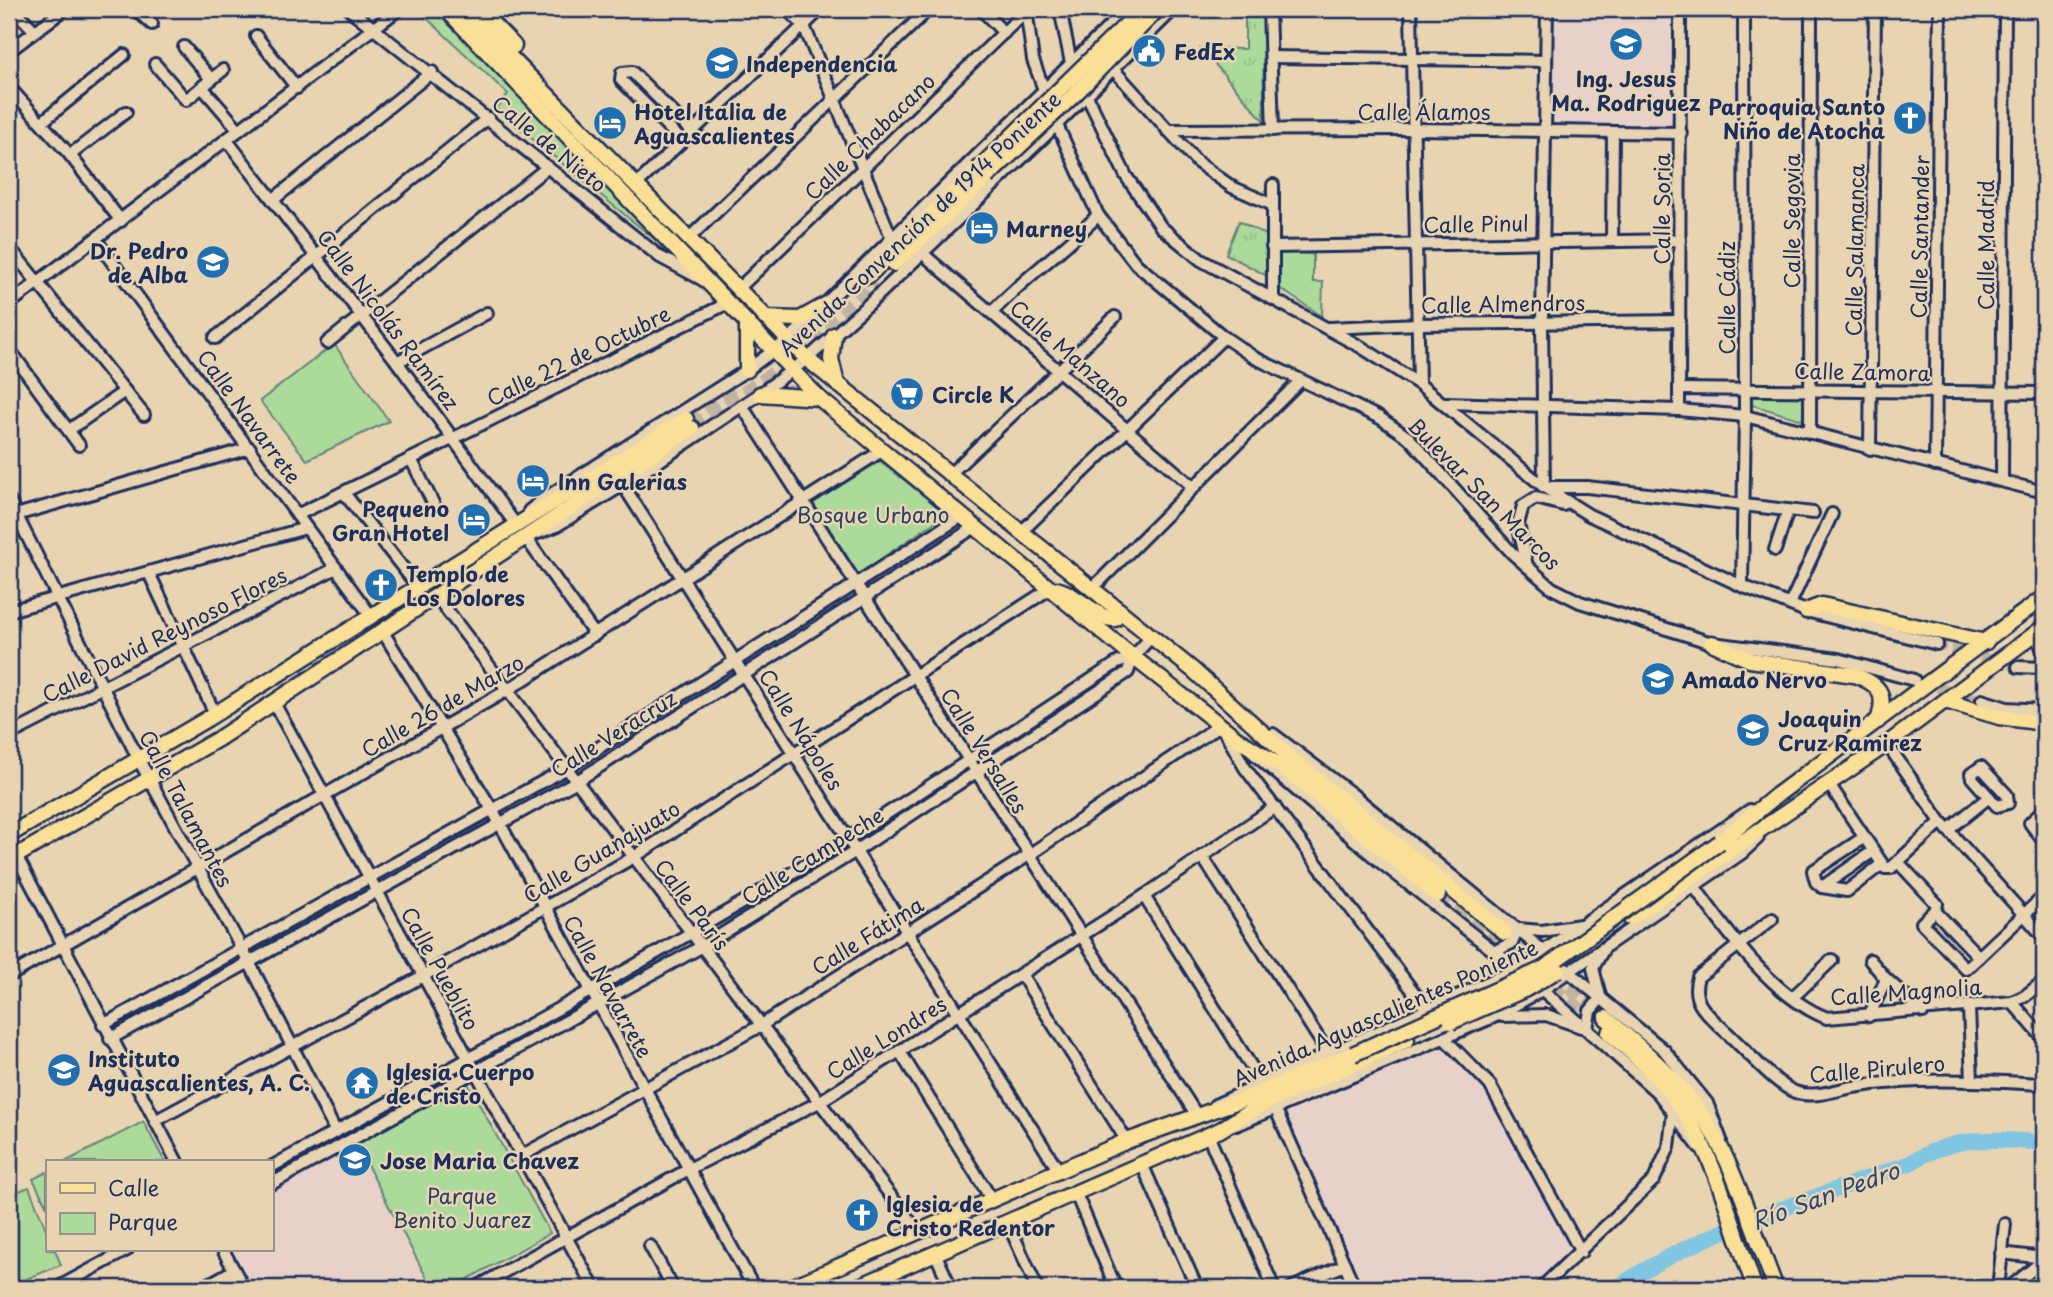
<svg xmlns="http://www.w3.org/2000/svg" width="2053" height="1297" font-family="'Playpen Sans',sans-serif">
	<defs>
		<pattern id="grass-tufts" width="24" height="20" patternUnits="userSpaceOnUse" patternTransform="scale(1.75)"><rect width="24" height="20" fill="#acda9a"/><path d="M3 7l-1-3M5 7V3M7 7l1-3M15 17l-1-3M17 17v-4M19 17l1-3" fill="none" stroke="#93bb87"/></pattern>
	</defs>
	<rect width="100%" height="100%" fill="#e9d4b2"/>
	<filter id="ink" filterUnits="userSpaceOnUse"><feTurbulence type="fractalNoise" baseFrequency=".0143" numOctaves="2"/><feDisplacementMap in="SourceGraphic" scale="14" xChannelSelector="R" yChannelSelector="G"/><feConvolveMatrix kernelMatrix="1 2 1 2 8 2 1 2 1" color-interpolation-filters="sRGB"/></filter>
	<g filter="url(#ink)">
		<g fill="#e8d1c8">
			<polygon points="1552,9 1673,9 1673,127 1551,126"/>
			<polygon points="1737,395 1736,405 1686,403 1685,396"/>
			<polygon points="1444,1038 1478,1071 1581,1252 1541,1288 1354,1288 1276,1110"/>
			<polygon points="357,1146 432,1288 253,1288 232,1250 271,1250 271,1192"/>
		</g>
		<g fill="url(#grass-tufts)" stroke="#64847c" stroke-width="2">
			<polygon points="1245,9 1263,9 1264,121 1201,48 1245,49"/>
			<polygon points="1239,221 1266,235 1267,276 1226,254"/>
		</g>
		<g fill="#acda9a" stroke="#64847c" stroke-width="2">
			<polygon points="417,9 442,9 670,252 496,109 508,94"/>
			<polygon points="1278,252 1313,254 1313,282 1323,282 1322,316 1279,288"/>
			<polygon points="334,344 389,421 307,460 260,401"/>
			<polygon points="1749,395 1804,395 1803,420 1749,404"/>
			<polygon points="880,461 947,514 858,574 813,503"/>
			<polygon points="467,1082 550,1233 452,1288 432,1288 355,1142"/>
			<polygon points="143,1121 165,1162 65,1162 143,1122"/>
			<polygon points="47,1172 47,1207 33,1179"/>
			<polygon points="29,1187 47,1232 47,1250 55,1250 61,1265 9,1286 9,1195"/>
		</g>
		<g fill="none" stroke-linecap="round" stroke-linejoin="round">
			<path stroke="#80c5e1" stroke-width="16" d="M1616,1288C1703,1229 1812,1200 1910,1163C1955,1135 1993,1138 2044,1143"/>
			<g stroke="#c0b3a1" stroke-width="10" stroke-dasharray="10 5" stroke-linecap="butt">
				<polyline points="1937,644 2018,667"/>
				<polyline points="1923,683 1982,700"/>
			</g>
			<g stroke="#c0b3a1" stroke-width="14" stroke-dasharray="14 7" stroke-linecap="butt">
				<polyline points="686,419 737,387"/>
				<polyline points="692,428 784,366 875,282"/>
				<polyline points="1438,895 1599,1025"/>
				<polyline points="1505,933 1606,1018"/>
			</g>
			<g stroke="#1b2f5e" stroke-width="16">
				<g id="minor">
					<polyline points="13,9 35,31"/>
					<polyline points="135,9 152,24"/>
					<polyline points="349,9 660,257 703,280"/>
					<polyline points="787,9 804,26 892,239"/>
					<polyline points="981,9 1004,33"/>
					<polyline points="1026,9 1033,60 1057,125 1098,215 1136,264 1224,337 1255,358 1380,418 1409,438 1512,553 1552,588 1580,602 1712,643 1838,659 1914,680"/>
					<polyline points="1060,9 1071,63 1126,176 1161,227 1201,260 1361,347 1419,384 1544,487 1589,515 1742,586 1806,611 1937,644"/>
					<polyline points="1269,9 1273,130"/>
					<polyline points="1411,9 1419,384"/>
					<polyline points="1547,9 1542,322 1544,487 1587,487 1813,513"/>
					<polyline points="256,36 297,88"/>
					<polyline points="184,47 211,79"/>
					<polyline points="9,51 65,9"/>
					<polyline points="1271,57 1546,61"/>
					<polyline points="155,64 186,100 223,70"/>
					<polyline points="1114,70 1197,162 1232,187 1273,205"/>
					<polyline points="9,87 70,155 121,221"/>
					<polyline points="202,87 239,130"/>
					<polyline points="42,122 124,55"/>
					<polyline points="1167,130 1415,129 1681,133"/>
					<polyline points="226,139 397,362 516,525"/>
					<polyline points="682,141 621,80 622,73 632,72 692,132"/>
					<polyline points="70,155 126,112"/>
					<polyline points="637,184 821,9"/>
					<polyline points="274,199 432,72"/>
					<polyline points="689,238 929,9"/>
					<polyline points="96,240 371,616"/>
					<polyline points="1612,241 1613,132"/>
					<polyline points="9,247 144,415"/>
					<polyline points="1272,247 1680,240"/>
					<polyline points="922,253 1192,486"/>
					<polyline points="738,289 1026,11"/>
					<polyline points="1273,298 1273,185"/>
					<polyline points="9,304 399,9"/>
					<path d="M993,311C1026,276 1065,250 1098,215"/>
					<polyline points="1329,328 1418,324 1680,321"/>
					<polyline points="215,338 488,118"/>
					<polyline points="327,343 548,167"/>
					<polyline points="9,349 79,445"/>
					<polyline points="397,362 487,313"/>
					<polyline points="1679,389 2044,393"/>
					<polyline points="1446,403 1679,410 1745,416 2044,492"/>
					<polyline points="742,406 1196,1114"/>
					<polyline points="1679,410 1680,9"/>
					<polyline points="69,430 125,391"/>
					<polyline points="1810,433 1811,9"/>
					<polyline points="1870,449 1875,9"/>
					<polyline points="411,459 435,507"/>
					<polyline points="1935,465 1940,9"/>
					<polyline points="950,474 1115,317"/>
					<polyline points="2002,481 2005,9"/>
					<polyline points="623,485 1059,1171"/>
					<polyline points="344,493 418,587"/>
					<polyline points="9,500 139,760 249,962 336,1132"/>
					<polyline points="529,511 545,498 747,370 788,340 1127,9"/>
					<polyline points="297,515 726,304"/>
					<polyline points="9,517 250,448"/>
					<polyline points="1021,532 1224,337"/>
					<polyline points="538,533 558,525 623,485 758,395 807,359 870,303 1041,140 1174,9"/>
					<polyline points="526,538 595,635"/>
					<polyline points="1775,550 1788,510"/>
					<polyline points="1527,566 1518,524 1523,506 1536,498 1563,505"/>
					<polyline points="149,573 215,714"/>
					<polyline points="1742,586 1745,416 1744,9"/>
					<polyline points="1092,589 1300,381"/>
					<polyline points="437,597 919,1233"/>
					<polyline points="1790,604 1832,514"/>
					<polyline points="9,611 306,528"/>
					<polyline points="383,632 493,811 754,1288"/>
					<polyline points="2018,667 2044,668"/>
					<polyline points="1982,700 2007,708 2044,710"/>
					<polyline points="274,703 594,1288"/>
					<polyline points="1224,730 1245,768 1428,1011"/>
					<polyline points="1273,734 1352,794 1664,1050 1707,1103 1721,1140"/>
					<polyline points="9,735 336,568"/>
					<polyline points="1887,744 1941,822 2044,937"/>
					<polyline points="1253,753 1379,861 1522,973"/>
					<polygon points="1981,767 2007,795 2008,803 1997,806 1972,778 1971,774"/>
					<polyline points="1829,784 1885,868 1891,868 1941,822"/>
					<polyline points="2044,810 2030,823 2044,842"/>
					<polyline points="1948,830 1989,797"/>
					<polyline points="1863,838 1813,871 1816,882 1822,887 1847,891 1882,864"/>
					<polyline points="9,842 177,1162"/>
					<polyline points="1202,856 1328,1053"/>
					<polyline points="1898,862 1937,904 1935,911 1979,957"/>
					<path d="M1694,886C1726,931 1774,998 1827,1018L2012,1002L2025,996L2044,981"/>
					<polyline points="1822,887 1872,852"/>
					<polyline points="1144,896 1261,1082"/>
					<polyline points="1935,911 1922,923 1966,969 2044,896"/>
					<path d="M1772,919L1698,977C1690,1002 1707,1014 1724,1030C1741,1045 1776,1085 1795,1092C1812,1099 1836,1090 1853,1087C1916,1077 1981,1081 2044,1084"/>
					<polyline points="1495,951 1512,943 1518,929 1542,931 1580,925"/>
					<polyline points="1870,960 1886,979 1923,1012"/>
					<polyline points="1021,974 1127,1141"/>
					<polyline points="9,976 506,691 883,450"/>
					<polyline points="1538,986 1658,1093 1699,1147"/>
					<polyline points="1600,996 1593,968 1603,950"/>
					<polyline points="1793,997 1832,960"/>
					<polyline points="2012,1002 2044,1039"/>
					<polyline points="1969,1008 1972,1081"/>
					<polyline points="1502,1016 1546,1015 1581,1027"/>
					<polyline points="1869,1016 1886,979"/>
					<polyline points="103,1025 567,768 962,516"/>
					<polyline points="1587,1029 1590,1011 1601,998"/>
					<polyline points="1444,1038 1490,1085 1581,1252"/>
					<polyline points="110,1039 577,781 975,527"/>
					<polyline points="900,1052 992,1200"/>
					<polyline points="1215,1105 1517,969 1750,810"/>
					<polyline points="1276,1110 1355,1288"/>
					<polyline points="155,1121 423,976 634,857 1051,588"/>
					<polyline points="1236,1125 1496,1016 1542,990 1742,853 1758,838"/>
					<polyline points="1208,1135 1274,1288"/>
					<polyline points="521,1156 760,1026 1029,855 1220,725"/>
					<polyline points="1142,1164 1197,1288"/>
					<path d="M271,1167C465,1061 659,956 847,839C938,782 1027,721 1117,663L1133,657"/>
					<polyline points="271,1184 701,947 856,851 1128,672 1133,657 1151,637"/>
					<polyline points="1076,1194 1116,1288"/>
					<polyline points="1008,1223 1037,1288"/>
					<polyline points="650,1246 673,1288"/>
					<polyline points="223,1250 244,1288"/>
					<polyline points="2001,1253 2044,1258"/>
					<polyline points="936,1255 951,1288"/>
					<polyline points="57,1288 127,1250"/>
					<polyline points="202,1288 234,1270"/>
					<polyline points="475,1288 689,1169 819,1102 1144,896 1275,807"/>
					<polyline points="1291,1288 1345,1265"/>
					<polyline points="1541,1288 1654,1180 1669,1147 1673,1112"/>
					<polyline points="1998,1288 2005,1224"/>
					<polyline points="2009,1288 2044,1260"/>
				</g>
			</g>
			<g stroke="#1b2f5e" stroke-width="19">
				<g id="major">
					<polyline points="446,9 819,398 1133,657 1239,740 1287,770 1438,895"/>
					<polyline points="463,9 807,359 1193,670 1293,760 1505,933"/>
					<polyline points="478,9 514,46"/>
					<polyline points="894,264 987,177"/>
					<polyline points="868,276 978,169"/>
					<polyline points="765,318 800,319 825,305"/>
					<polyline points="834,335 831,359 837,384"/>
					<polyline points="747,370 747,325"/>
					<polyline points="760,394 819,398"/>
					<path d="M1055,589C1076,592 1099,621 1115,619L1120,611"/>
					<polyline points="1806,611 1822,605 1986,642"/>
					<polyline points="2044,631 2040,639 2044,649"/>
					<path d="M1712,643L1750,660L1854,675C1880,684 1887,694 1878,721"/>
					<polyline points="1945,701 1999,717 2044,723"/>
					<polyline points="9,835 207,719 686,419"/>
					<polyline points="1720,842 1777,795 2044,597"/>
					<polyline points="9,860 218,739 692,428"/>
					<polyline points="1630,918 1887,744 2044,627"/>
					<path d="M1606,1018C1634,1042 1663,1066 1687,1095C1732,1149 1750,1224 1776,1288"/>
					<path d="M1609,1033C1637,1057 1666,1083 1686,1115C1719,1167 1733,1231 1755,1288"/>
					<polyline points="789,1288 1127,1141 1250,1097 1353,1054"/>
					<polyline points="855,1288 1220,1130 1260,1105 1407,1040"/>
				</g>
			</g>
			<use href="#minor" stroke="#e9d4b2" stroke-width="10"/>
			<use href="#major" stroke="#fadf96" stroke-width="14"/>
			<g stroke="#1b2f5e" stroke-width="19" stroke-linecap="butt">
				<g id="major-bridge">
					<polyline points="978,169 1142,9"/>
					<polyline points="987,177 1074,95 1158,9"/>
					<polyline points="1451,1022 1526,989 1558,970"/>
					<polyline points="1353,1054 1543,969 1720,842"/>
				</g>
			</g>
			<use href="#major-bridge" stroke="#fadf96" stroke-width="14"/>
		</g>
	</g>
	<defs>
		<g id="school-disc" transform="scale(1.75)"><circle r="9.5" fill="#1f6fb2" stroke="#e9d4b2"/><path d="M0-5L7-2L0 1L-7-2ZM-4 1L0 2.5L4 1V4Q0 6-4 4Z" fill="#fff"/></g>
		<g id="civic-disc" transform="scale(1.75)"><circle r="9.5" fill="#1f6fb2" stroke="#e9d4b2"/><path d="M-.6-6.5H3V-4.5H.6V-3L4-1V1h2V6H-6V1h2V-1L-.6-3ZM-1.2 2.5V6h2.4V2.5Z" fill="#fff"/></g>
		<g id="church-disc" transform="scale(1.75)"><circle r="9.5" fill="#1f6fb2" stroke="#e9d4b2"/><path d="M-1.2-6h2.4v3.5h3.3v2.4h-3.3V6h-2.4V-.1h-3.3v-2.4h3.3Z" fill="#fff"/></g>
		<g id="hotel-disc" transform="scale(1.75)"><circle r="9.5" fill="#1f6fb2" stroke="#e9d4b2"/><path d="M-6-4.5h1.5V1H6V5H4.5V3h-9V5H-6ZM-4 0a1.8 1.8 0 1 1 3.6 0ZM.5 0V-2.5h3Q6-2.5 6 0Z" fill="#fff"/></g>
		<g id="supermarket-disc" transform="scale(1.75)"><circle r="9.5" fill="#1f6fb2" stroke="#e9d4b2"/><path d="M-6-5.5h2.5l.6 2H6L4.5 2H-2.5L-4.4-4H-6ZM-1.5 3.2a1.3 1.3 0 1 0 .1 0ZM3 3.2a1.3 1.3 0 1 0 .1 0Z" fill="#fff"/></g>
		<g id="university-disc" transform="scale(1.75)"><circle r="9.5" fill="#1f6fb2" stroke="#e9d4b2"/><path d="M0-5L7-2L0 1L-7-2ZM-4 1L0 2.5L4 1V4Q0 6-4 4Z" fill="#fff"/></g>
		<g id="temple-disc" transform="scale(1.75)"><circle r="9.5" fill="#1f6fb2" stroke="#e9d4b2"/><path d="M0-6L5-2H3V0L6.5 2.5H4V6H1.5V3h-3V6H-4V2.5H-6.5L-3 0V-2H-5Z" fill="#fff"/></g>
	</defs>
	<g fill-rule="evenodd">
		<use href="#school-disc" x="1626" y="44"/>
		<use href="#civic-disc" x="1149" y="51"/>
		<use href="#school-disc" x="722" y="63"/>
		<use href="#church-disc" x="1910" y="118"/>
		<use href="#hotel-disc" x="610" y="123"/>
		<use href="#hotel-disc" x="982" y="228"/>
		<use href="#school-disc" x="213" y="262"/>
		<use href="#supermarket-disc" x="907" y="394"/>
		<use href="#hotel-disc" x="533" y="481"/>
		<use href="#hotel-disc" x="474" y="520"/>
		<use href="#church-disc" x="381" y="585"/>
		<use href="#school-disc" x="1658" y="679"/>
		<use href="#school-disc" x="1753" y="730"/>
		<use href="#university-disc" x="64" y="1070"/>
		<use href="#temple-disc" x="362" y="1083"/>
		<use href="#school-disc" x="355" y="1160"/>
		<use href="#church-disc" x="862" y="1215"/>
	</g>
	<g text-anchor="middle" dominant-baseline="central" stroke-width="5" stroke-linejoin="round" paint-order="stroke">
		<g font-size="21" font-weight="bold" fill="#1b2f5e" stroke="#e9d4b2" text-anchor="start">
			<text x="1174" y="51">FedEx</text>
			<text x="746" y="63">Independencia</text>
			<text x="1626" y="78" text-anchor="middle">Ing. Jesus<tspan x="1626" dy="24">Ma. Rodriguez</tspan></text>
			<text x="1885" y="106" text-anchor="end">Parroquia Santo<tspan x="1885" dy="24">Niño de Atocha</tspan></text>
			<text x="634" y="111">Hotel Italia de<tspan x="634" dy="24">Aguascalientes</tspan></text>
			<text x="1006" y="228">Marney</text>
			<text x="188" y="250" text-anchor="end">Dr. Pedro<tspan x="188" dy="24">de Alba</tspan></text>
			<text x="932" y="394">Circle K</text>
			<text x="558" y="481">Inn Galerias</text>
			<text x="449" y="508" text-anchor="end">Pequeno<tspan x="449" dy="24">Gran Hotel</tspan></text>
			<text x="406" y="573">Templo de<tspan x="406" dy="24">Los Dolores</tspan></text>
			<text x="1682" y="679">Amado Nervo</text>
			<text x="1778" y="718">Joaquin<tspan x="1778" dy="24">Cruz Ramirez</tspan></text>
			<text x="88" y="1058">Instituto<tspan x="88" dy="24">Aguascalientes, A. C.</tspan></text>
			<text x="386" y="1071">Iglesia Cuerpo<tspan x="386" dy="24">de Cristo</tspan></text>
			<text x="380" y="1160">Jose Maria Chavez</text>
			<text x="886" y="1203">Iglesia de<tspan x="886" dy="24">Cristo Redentor</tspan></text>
		</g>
		<g font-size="21" fill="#1b2f5e" stroke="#e9d4b2">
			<text x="1424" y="111">Calle Álamos</text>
			<text transform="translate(869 136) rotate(-44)">Calle Chabacano</text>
			<text transform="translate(550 143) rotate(39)">Calle de Nieto</text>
			<text transform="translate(1661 209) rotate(-90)">Calle Soria</text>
			<text transform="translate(1791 221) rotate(-90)">Calle Segovia</text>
			<text transform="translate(919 223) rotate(-43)">Avenida Convención de 1914 Poniente</text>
			<text transform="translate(1476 223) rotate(-1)">Calle Pinul</text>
			<text transform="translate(1919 237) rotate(-89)">Calle Santander</text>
			<text transform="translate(1985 245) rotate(-90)">Calle Madrid</text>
			<text transform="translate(1854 250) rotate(-89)">Calle Salamanca</text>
			<text transform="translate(1726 298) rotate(-90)">Calle Cádiz</text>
			<text transform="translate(1503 303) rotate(-1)">Calle Almendros</text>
			<text transform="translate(389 319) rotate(53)">Calle Nicolás Ramírez</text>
			<text transform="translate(1071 353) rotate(41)">Calle Manzano</text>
			<text transform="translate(578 355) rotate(-26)">Calle 22 de Octubre</text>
			<text transform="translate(1862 371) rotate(1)">Calle Zamora</text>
			<text transform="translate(250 416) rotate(54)">Calle Navarrete</text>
			<text transform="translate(1485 493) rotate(45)">Bulevar San Marcos</text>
			<text transform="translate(164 634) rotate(-27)">Calle David Reynoso Flores</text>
			<text transform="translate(442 705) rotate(-30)">Calle 26 de Marzo</text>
			<text transform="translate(802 729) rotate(58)">Calle Nápoles</text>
			<text transform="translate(613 733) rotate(-32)">Calle Veracruz</text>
			<text transform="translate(985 750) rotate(58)">Calle Versalles</text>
			<text transform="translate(187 808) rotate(62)">Calle Talamantes</text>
			<text transform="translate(601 851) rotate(-31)">Calle Guanajuato</text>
			<text transform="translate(812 855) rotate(-32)">Calle Campeche</text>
			<text transform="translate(693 904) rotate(53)">Calle París</text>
			<text transform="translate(867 935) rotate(-32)">Calle Fátima</text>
			<text transform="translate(441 968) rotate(61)">Calle Pueblito</text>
			<text transform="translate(609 986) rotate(61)">Calle Navarrete</text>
			<text transform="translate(1906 991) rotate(-4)">Calle Magnolia</text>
			<text transform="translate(1385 1012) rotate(-24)">Avenida Aguascalientes Poniente</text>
			<text transform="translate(886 1037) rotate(-32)">Calle Londres</text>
			<text transform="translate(1877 1068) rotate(-5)">Calle Pirulero</text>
		</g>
		<g font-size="21" fill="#2a4064" stroke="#e9d4b2">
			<text x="873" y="514">Bosque Urbano</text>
			<text x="462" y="1195">Parque<tspan x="462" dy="24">Benito Juarez</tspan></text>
		</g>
		<g font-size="23" font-style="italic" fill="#2a4672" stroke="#e9d4b2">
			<text transform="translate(1825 1195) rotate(-20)">Río San Pedro</text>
		</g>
	</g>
	<rect width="2053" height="1297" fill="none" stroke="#e9d4b2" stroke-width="35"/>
	<rect x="18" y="18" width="2018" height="1262" fill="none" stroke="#1b2f5e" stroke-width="2.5" filter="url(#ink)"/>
	<rect x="46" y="1160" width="228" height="91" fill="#e9d4b2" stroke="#979290" stroke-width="2"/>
	<rect x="60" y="1183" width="35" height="10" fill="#fadf96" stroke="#979290" stroke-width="2"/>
	<text x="108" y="1196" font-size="21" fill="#1b2f5e">Calle</text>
	<rect x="60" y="1213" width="35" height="21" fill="#acda9a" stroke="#979290" stroke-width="2"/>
	<text x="108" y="1230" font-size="21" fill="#1b2f5e">Parque</text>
</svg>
